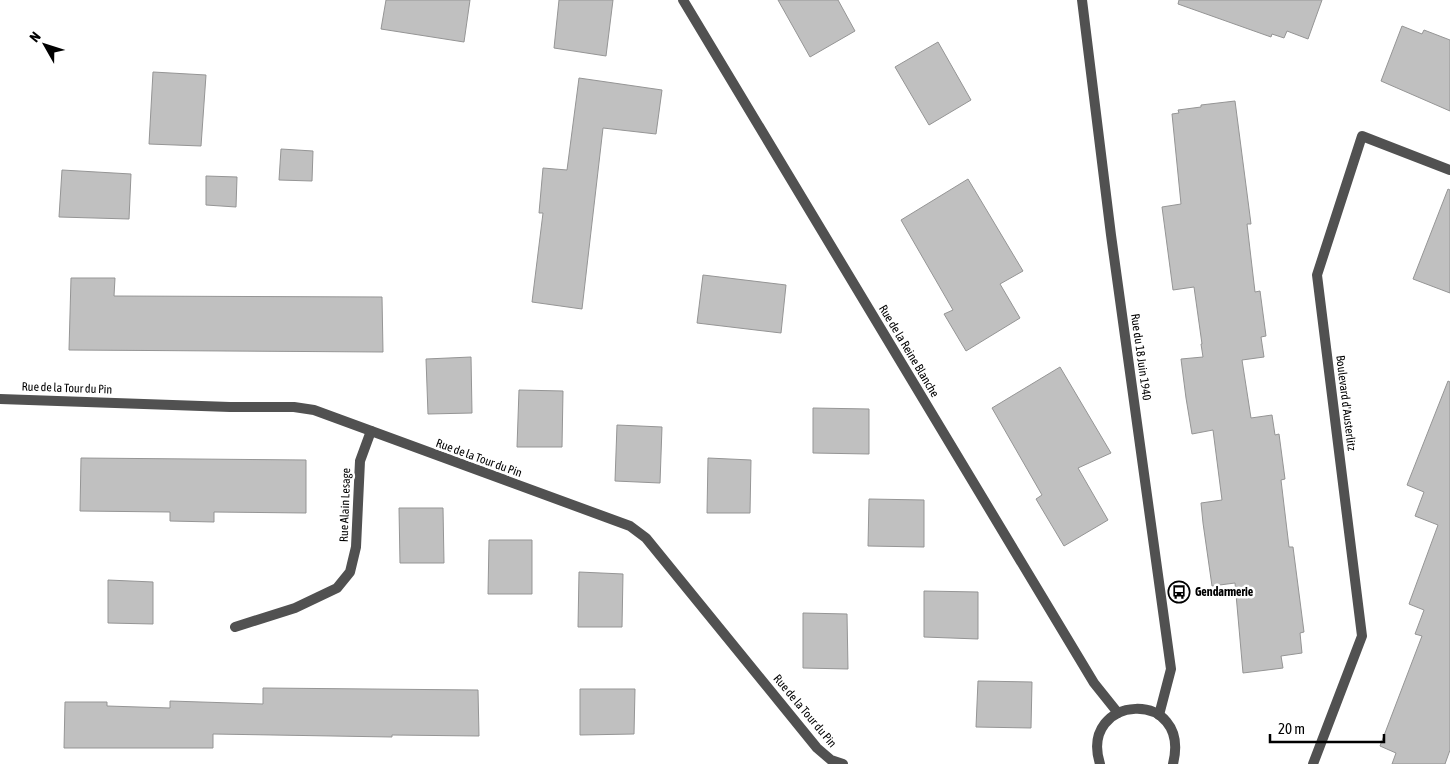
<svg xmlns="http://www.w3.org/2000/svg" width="1450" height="764" font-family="'Asap Condensed',sans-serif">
	<rect width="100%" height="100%" fill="#fff"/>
	<g fill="#c0c0c0" stroke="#959595">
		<polygon points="386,0 470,0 464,42 381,29"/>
		<polygon points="559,0 613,0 606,56 554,48"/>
		<polygon points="778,0 838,0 855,31 810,57"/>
		<polygon points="1179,0 1322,0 1308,39 1287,31 1284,38 1272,34 1271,37 1178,4"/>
		<polygon points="1402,26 1422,34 1424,30 1450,40 1450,111 1381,81"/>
		<polygon points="938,42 971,100 929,125 895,67"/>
		<polygon points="153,72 206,75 201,146 149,144"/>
		<polygon points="579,78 662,90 656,134 603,128 582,309 532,302 543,213 539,213 543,168 567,170"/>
		<polygon points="1235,101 1251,224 1247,224 1255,292 1260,291 1266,336 1261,337 1264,357 1242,360 1251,418 1272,415 1275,435 1279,434 1285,479 1281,480 1289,547 1293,547 1304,632 1300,633 1302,653 1281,656 1283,668 1243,673 1235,583 1212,586 1203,523 1201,503 1222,500 1213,430 1192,434 1186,398 1181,359 1203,357 1201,344 1202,344 1194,287 1173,290 1162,207 1181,204 1172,114 1179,113 1178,110 1201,107 1201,105"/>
		<polygon points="281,149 313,151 312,181 279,180"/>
		<polygon points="62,170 131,174 129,219 59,217"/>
		<polygon points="206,176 237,177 236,207 206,205"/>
		<polygon points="968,179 1023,271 1000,284 1020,318 966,351 944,314 953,310 901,220"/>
		<polygon points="1448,189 1450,190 1450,293 1413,279"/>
		<polygon points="703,275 786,285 781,333 697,323"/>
		<polygon points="71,278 115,278 114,296 382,297 383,352 69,350"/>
		<polygon points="471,357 472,413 428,414 426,359"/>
		<polygon points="1060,367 1111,453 1078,468 1108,520 1064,546 1036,499 1042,495 992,408"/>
		<polygon points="1448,381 1450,382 1450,750 1445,764 1392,764 1396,753 1380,746 1422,636 1415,634 1424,610 1409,604 1438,525 1415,516 1424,492 1407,485"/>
		<polygon points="519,390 563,391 562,447 517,447"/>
		<polygon points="813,408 869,409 869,454 813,453"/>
		<polygon points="617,425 662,427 660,483 615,481"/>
		<polygon points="81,458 306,460 306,513 214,512 214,522 170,521 170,512 80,511"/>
		<polygon points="708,458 751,460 750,513 707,513"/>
		<polygon points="869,499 924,500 924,547 868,546"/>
		<polygon points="399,508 443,508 444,563 400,563"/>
		<polygon points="489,540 532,540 532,594 488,594"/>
		<polygon points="579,572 623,574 622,627 578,627"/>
		<polygon points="108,580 153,582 153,624 108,623"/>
		<polygon points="924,591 978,592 978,639 924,637"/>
		<polygon points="803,613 847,614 848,669 803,668"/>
		<polygon points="978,681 1032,682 1031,728 976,727"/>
		<polygon points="263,688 478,690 479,736 392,735 392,737 213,734 213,748 64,748 65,702 107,702 107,706 170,708 170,701 263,704"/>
		<polygon points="580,689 635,689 634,734 580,735"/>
	</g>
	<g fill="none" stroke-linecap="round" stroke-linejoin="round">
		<g stroke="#515151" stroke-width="10">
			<polyline points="683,0 1094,683 1118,713"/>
			<polyline points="1082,0 1111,235 1171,669 1159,715"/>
			<polyline points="0,399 230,407 294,407 314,410 630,526 646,538 817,748 831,760 843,764"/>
			<polyline points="235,627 295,608 337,588 350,572 356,547 360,461 371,431"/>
			<path d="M1100,764C1078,694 1192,687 1173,764"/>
			<polyline points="1313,764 1362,636 1317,275 1362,136 1450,170"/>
		</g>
	</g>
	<defs>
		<g id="bus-ring" transform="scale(1.125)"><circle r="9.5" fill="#fff" stroke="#000" stroke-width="1.5"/><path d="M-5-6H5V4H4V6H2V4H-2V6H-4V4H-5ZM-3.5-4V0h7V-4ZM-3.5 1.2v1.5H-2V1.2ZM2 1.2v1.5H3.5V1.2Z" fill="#000"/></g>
	</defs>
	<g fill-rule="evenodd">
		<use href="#bus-ring" x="1179" y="592"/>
	</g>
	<g text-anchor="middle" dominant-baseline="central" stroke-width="5" stroke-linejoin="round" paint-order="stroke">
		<g font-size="12" fill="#000" stroke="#fff">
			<text transform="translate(909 351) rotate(59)">Rue de la Reine Blanche</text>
			<text transform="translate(1141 357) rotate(82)">Rue du 18 Juin 1940</text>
			<text transform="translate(67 388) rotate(2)">Rue de la Tour du Pin</text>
			<text transform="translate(1346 403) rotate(83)">Boulevard d'Austerlitz</text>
			<text transform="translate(479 458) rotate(20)">Rue de la Tour du Pin</text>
			<text transform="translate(345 505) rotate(-88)">Rue Alain Lesage</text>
			<text transform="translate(805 711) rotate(50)">Rue de la Tour du Pin</text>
		</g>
		<g font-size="12" font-weight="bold" fill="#000" stroke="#fff" text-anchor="start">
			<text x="1195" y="592">Gendarmerie</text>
		</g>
	</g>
	<g transform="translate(45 45) rotate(309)" stroke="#ffffff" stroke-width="4" paint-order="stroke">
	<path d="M0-4L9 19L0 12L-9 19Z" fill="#000000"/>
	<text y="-8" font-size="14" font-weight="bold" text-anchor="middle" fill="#000000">N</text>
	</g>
	<path d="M1270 734v8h114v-8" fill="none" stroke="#000000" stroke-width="2.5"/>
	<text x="1278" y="734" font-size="15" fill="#000000" stroke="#ffffff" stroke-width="4" paint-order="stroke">20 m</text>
</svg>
